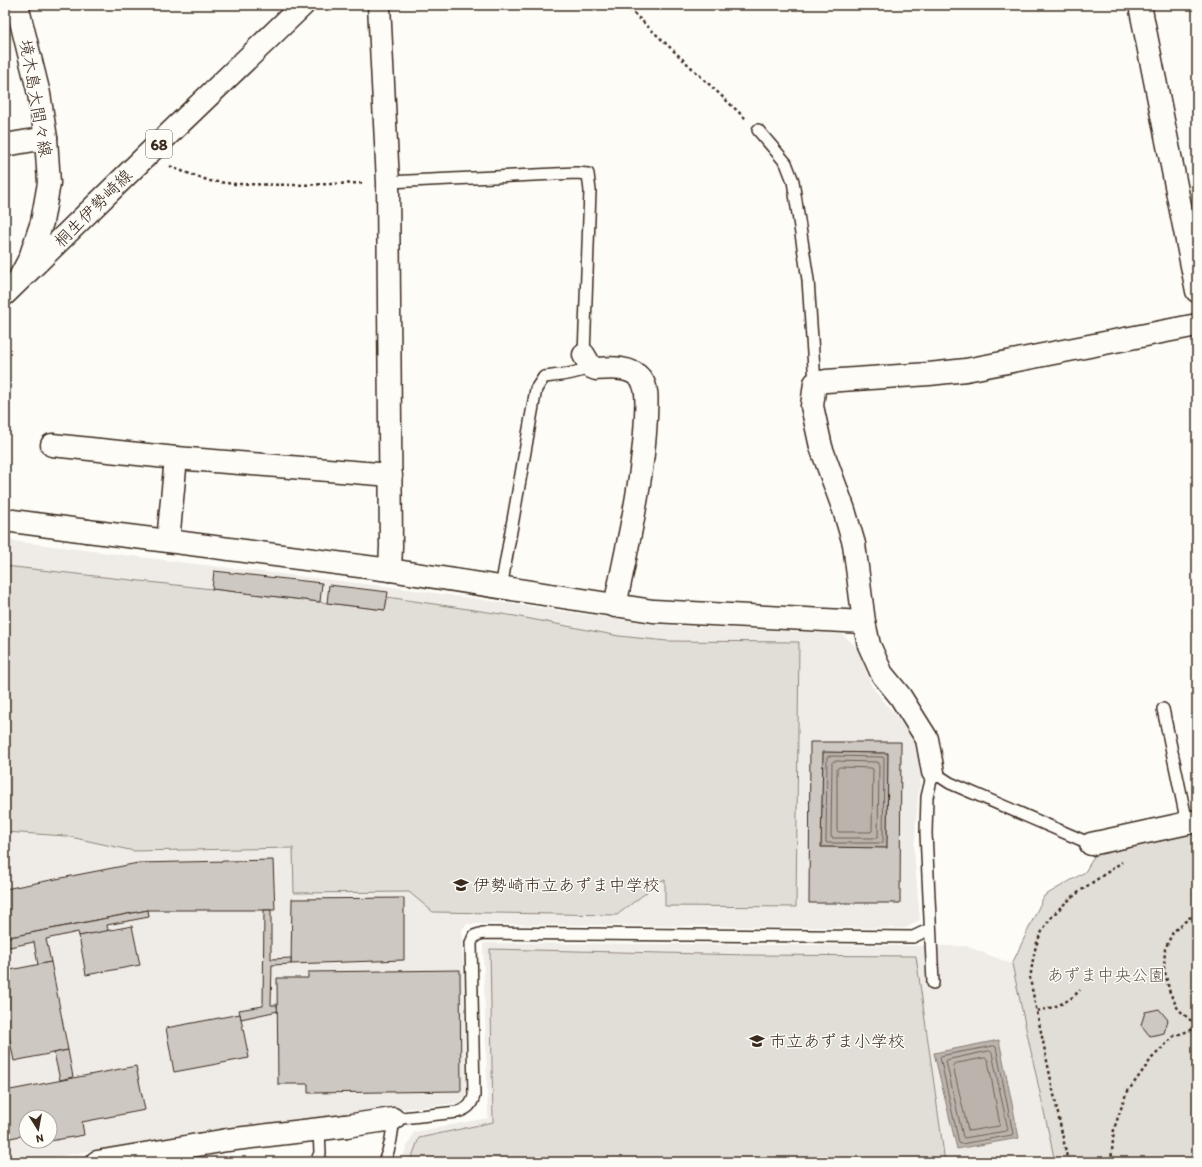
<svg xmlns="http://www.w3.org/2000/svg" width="1202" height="1167" font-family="Itim,'Klee One',sans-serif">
	<rect width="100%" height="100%" fill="#fdfcf7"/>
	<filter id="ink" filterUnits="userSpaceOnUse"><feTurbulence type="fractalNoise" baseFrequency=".025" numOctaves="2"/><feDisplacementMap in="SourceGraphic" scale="8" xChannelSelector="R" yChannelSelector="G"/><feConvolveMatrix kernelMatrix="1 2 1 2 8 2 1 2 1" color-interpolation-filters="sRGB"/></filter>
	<g filter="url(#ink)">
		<g fill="#efece7" fill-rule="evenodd">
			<path d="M5,540L204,565L400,588L645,623L675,626L842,634L857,647L871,685L908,731L915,742L922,773L918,797L914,850L920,920L906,928L468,924L462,929L466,1097L458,1103L208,1130L28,1162H5ZM26,1117H50V1141H26Z"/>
			<polygon points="483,943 966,946 1012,964 1055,1162 400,1162 414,1132 488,1118"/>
		</g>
		<g fill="#e1ded7" stroke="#8e847a">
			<polygon points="5,566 212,589 385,610 387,597 515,616 619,636 667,641 799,642 796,907 665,906 665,880 648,882 647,892 617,915 433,912 409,892 294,893 293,848 134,851 66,836 5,832"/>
			<polygon points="1197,831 1197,1162 1055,1162 1012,964 1044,896 1085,872 1095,855"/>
			<polygon points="490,949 749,955 916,956 945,1162 410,1162 419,1138 493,1122"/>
		</g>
		<g fill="#bbb4ad" stroke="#887d74">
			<polygon points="823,752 888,753 887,848 821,847"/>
			<polygon points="999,1040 1019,1138 957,1149 934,1053"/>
		</g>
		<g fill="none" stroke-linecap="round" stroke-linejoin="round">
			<g stroke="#6e6157" stroke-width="1">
				<polygon points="829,756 882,757 884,758 883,842 882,843 827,843 826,842 827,758"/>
				<polygon points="834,761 877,762 879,763 878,837 877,838 833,838 831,837 832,763"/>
				<polygon points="840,767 871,768 873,769 872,831 871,832 839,832 837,831 837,769"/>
				<polygon points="994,1046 996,1047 1013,1134 1012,1135 961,1144 959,1143 940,1057 941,1056"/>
				<polygon points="990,1051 992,1053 1008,1130 1006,1131 964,1138 963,1137 946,1061 947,1060"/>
				<polygon points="985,1058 988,1060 1000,1125 999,1126 969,1131 968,1130 953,1066 954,1064"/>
			</g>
		</g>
		<g fill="#cdc8c2" stroke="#3b2a1e" fill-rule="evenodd">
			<polygon points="214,571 322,583 320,602 212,589"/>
			<polygon points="329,585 388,592 385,610 327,603"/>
			<path d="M810,742H901L900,903H809ZM823,752L888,753L887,848L821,847Z"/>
			<polygon points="273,860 275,910 148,910 5,938 5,889 138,863"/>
			<polygon points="404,898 404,960 291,964 292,899"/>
			<polygon points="148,910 149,917 107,925 108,931 79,936 78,932 46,939 51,962 38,965 34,942 5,948 5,938"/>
			<polygon points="264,910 271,910 271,959 291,958 291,964 272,965 271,1005 277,1005 278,1011 241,1019 239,1010 263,1006"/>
			<polygon points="132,926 140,965 86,975 79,936"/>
			<polygon points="51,962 68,1050 14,1061 5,1016 5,971"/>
			<polygon points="460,970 461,1091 308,1093 308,1084 278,1084 277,978 308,978 308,972"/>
			<polygon points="1159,1009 1168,1020 1164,1033 1150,1036 1141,1025 1145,1012"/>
			<polygon points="240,1014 249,1058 174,1072 166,1028"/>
			<polygon points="68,1050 73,1077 60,1080 54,1053"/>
			<polygon points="136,1066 145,1110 82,1122 84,1135 50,1141 50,1117 26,1117 26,1135 5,1139 5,1091"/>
		</g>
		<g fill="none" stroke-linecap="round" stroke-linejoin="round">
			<g stroke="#3b2a1e" stroke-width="14">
				<g id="lane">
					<polyline points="758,130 786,163 793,181 808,280 815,383"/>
					<polyline points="388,182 576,173 588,174 590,191 584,355"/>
					<path d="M501,588L536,389L544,377C560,375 576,374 591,367"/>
					<polyline points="1163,709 1187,823"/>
					<polyline points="933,983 926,833 927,797 933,772 950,783 1091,844"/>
					<polyline points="316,1162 320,1153 319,1130"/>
					<path d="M384,1162C390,1148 393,1135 393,1119L457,1112C467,1109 471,1106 474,1096L471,943L474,936L483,933L913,937L930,929"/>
				</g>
			</g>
			<g stroke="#3b2a1e" stroke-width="25">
				<g id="street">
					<polyline points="379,5 388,182 391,546 390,570"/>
					<polyline points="5,145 46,138"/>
					<path d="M584,355L591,367L596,369C610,368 631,366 641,379C649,389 646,405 646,417C643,481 628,543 615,606"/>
					<polyline points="52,445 176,458 168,541"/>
					<polyline points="176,458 391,475"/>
					<polyline points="87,531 168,541 390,570 653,611 864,622"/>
					<polyline points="933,772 927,739 900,696 882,674 869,645 864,622 854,544 844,510 821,447 812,406 815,383 826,381 929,374 966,370 1197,325"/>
					<polyline points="1091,844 1197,821"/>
					<polyline points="346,1126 393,1119"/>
				</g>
			</g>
			<g stroke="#3b2a1e" stroke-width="25">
				<g id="secondary">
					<polyline points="17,5 39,94 46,138 49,183 42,222 30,258 19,279"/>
					<polyline points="1140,5 1197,291"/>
					<polyline points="5,520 87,531"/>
					<polyline points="97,1162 227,1140 346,1126"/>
				</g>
			</g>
			<g stroke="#3b2a1e" stroke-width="25">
				<polyline id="primary" points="5,294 150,152 303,5"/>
			</g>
			<g stroke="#3b2a1e" stroke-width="2.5" stroke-dasharray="3 3" stroke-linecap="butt">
				<polyline points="625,5 746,119"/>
				<polyline points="170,166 176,169 210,181 235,184 297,185 364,183"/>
				<polyline points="1197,915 1189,918 1173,932 1165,949 1164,968 1170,993 1178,1009 1197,1026"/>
				<path d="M1037,1011C1055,1007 1067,1004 1080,990"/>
				<path d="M1068,1162L1030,979C1032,967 1033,955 1037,943C1050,905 1091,885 1122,862"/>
				<polyline points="1111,1162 1114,1129 1126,1094 1152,1058 1174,1036 1197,1028"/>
			</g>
			<use href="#lane" stroke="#fdfcf7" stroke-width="11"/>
			<use href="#street" stroke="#fdfcf7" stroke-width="22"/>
			<use href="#secondary" stroke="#fdfcf7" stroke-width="22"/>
			<use href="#primary" stroke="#fdfcf7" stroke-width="22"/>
		</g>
	</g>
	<defs>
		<g id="school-bare" transform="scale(1.2)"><path d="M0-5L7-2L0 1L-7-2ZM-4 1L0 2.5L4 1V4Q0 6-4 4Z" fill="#3b2a1e" stroke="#fdfcf7" stroke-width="2.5" paint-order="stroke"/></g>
	</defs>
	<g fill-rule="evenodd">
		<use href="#school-bare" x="461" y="885"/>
		<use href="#school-bare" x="757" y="1041"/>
	</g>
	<g text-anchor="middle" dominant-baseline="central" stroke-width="3" stroke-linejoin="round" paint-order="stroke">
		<rect fill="#fdfcf7" stroke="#75695f" stroke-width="1" x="146" y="130" width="26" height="28" rx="3"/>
		<g font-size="16" font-weight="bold" fill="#3b2a1e">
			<text x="159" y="144">68</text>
		</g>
		<g font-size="17" fill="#3b2a1e" stroke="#fdfcf7">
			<text transform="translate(36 98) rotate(80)">境木島大間々線</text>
			<text transform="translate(93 208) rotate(-45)">桐生伊勢崎線</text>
		</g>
		<g font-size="17" fill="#3b2a1e" stroke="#fdfcf7" text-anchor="start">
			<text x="473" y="885">伊勢崎市立あずま中学校</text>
			<text x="769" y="1041">市立あずま小学校</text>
		</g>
		<g font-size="17" fill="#64574c" stroke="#fdfcf7">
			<text x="1106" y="975">あずま中央公園</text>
		</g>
	</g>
	<rect width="1202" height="1167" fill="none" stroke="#fdfcf7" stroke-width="20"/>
	<rect x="10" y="10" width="1182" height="1147" fill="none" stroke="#3b2a1e" stroke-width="1.5" filter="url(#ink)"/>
	<g transform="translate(38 1129) rotate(169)"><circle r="19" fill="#fdfcf7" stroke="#afa8a0"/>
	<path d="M0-3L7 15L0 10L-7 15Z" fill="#3b2a1e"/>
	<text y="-6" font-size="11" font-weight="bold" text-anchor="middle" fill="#3b2a1e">N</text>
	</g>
</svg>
